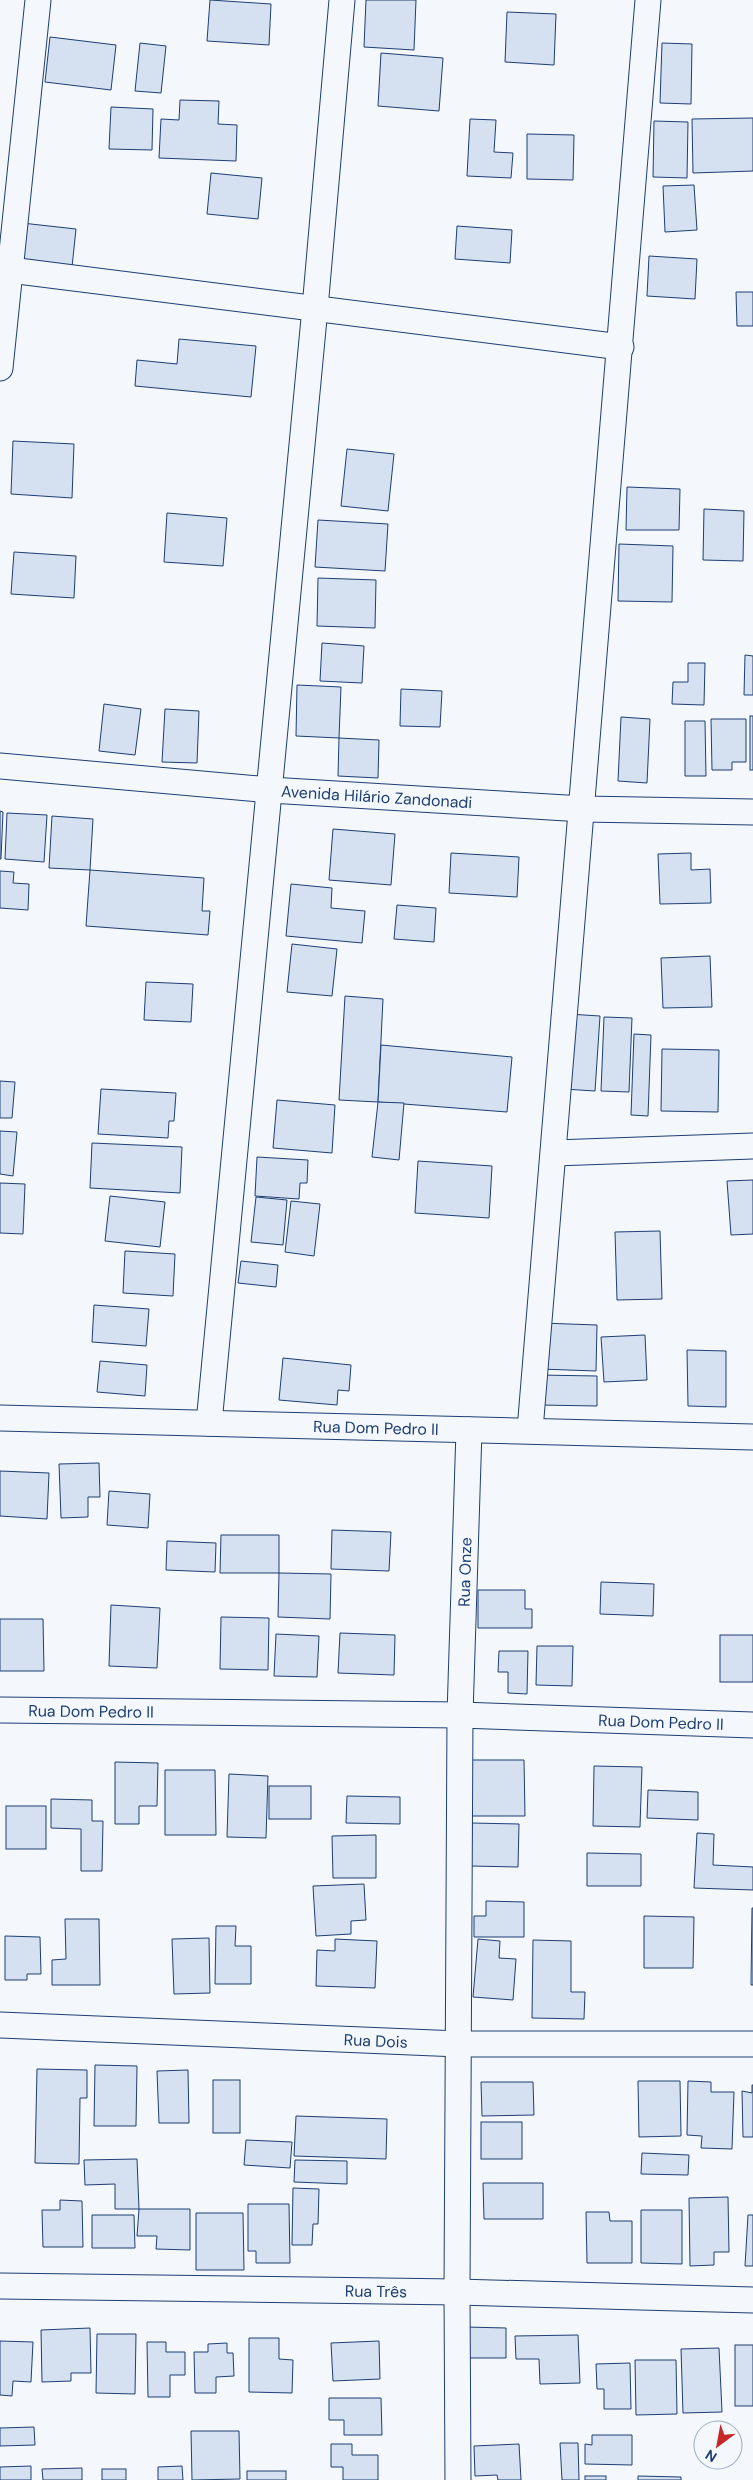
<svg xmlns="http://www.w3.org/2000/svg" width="753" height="2480" font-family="'DM Sans',sans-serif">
	<rect width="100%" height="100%" fill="#f4f7fb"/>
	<g fill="#d5e0f0" stroke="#1d3f73">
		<polygon points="210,0 271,4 269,45 207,41"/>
		<polygon points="366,0 416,0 414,50 364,47"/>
		<polygon points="507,12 556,14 554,65 505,62"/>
		<polygon points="50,37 116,45 111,90 45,82"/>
		<polygon points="140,43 166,46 161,93 135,91"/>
		<polygon points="662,43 692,44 691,104 660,103"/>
		<polygon points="381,53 443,58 439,111 378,106"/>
		<polygon points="180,100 219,101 218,124 237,125 236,161 159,158 161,119 179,120"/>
		<polygon points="111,107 153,109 152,150 109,149"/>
		<polygon points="753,118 753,171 693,173 692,119"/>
		<polygon points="470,119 496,120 494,152 513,153 511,178 467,176"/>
		<polygon points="654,121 688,122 687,178 653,177"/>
		<polygon points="527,134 574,135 573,180 527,179"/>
		<polygon points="211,173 262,178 258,219 207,214"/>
		<polygon points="694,185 697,230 665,232 663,186"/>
		<polygon points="22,223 76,229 72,267 18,261"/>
		<polygon points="457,226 512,230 510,263 455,259"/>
		<polygon points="649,256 697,259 695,299 647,296"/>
		<polygon points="736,292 753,292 753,326 737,326"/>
		<polygon points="179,339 256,346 251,397 135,386 137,360 177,364"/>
		<polygon points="13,441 74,444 72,498 11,494"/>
		<polygon points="347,449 394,454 388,511 341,506"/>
		<polygon points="627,487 680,489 679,530 626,530"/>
		<polygon points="704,509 744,511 743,561 703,560"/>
		<polygon points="167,513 227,518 223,566 164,562"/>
		<polygon points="318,520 388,524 385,571 315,567"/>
		<polygon points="619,544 673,546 672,602 618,601"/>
		<polygon points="14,552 76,556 74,598 11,594"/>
		<polygon points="318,578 376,580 375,628 317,626"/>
		<polygon points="322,643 364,646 362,683 320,681"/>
		<polygon points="745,655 753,656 753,695 744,695"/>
		<polygon points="688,663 705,663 704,705 672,704 673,682 688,682"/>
		<polygon points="297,685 341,687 339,738 296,736"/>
		<polygon points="401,689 442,691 440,727 400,726"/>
		<polygon points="104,704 141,709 135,755 99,751"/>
		<polygon points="165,709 199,711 197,763 162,762"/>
		<rect x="750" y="716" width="3" height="54"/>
		<polygon points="621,717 650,719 647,783 618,781"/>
		<polygon points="711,719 746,719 746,762 732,762 732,770 712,770"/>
		<polygon points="685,721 705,721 706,776 685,776"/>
		<polygon points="339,738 379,740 378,778 338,776"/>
		<polygon points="0,811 3,812 1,859 0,859"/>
		<polygon points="7,813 47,815 44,862 5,859"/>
		<polygon points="52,816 93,819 90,870 49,868"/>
		<polygon points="333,829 395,834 391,885 329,880"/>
		<polygon points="451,853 519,857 517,897 449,893"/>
		<polygon points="691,853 691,870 710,869 711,903 660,904 658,854"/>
		<polygon points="90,870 204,878 202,911 210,911 208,935 86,926"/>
		<polygon points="0,871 14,872 13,883 29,884 28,910 0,908"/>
		<polygon points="291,884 332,888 331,908 365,911 362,943 286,936"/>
		<polygon points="397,905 436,908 434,942 394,939"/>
		<polygon points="292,944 337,949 332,996 287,992"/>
		<polygon points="710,956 712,1007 663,1008 661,958"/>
		<polygon points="146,982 193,984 191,1022 144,1020"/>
		<polygon points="345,996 383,999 378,1102 339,1100"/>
		<polygon points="568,1014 600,1016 595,1091 564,1089"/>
		<polygon points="604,1017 632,1018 629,1092 601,1091"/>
		<polygon points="634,1034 651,1035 648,1116 631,1115"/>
		<polygon points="381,1045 512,1057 507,1112 378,1102"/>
		<polygon points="662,1049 719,1050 718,1112 661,1111"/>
		<polygon points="0,1081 15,1082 12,1118 0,1118"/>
		<polygon points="101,1089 176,1093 174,1121 169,1121 168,1138 98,1134"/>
		<polygon points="277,1100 335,1105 332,1153 273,1148"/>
		<polygon points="378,1102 404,1103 399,1160 372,1157"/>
		<polygon points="0,1131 17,1132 13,1176 0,1174"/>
		<polygon points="92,1143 182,1147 180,1193 90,1188"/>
		<polygon points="257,1157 308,1160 307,1183 300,1183 299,1199 255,1196"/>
		<polygon points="418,1161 492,1166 489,1218 415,1213"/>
		<polygon points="753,1180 753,1234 731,1235 727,1181"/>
		<polygon points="0,1183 25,1184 23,1234 0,1233"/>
		<polygon points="110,1196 165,1202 160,1247 105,1241"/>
		<polygon points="256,1197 287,1200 283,1245 251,1242"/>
		<polygon points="291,1201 320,1204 314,1256 285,1252"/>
		<polygon points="660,1231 662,1299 617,1300 615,1232"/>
		<polygon points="125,1251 175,1254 173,1296 123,1293"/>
		<polygon points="241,1261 278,1265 276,1287 238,1283"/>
		<polygon points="94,1305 149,1309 146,1346 92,1342"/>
		<polygon points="541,1323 597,1325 596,1371 540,1369"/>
		<polygon points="645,1335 647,1380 604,1382 601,1337"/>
		<polygon points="687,1350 726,1351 726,1407 688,1406"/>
		<polygon points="283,1358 351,1365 349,1391 338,1390 337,1405 279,1400"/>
		<polygon points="100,1361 147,1365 145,1396 97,1392"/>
		<polygon points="539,1375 597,1376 597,1406 540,1405"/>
		<polygon points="99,1463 100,1497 88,1497 88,1517 61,1518 59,1464"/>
		<polygon points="0,1471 49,1473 47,1519 0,1516"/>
		<polygon points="109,1491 150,1494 148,1528 107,1525"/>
		<polygon points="332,1530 391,1532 389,1571 331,1569"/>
		<polygon points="221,1535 279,1535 279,1573 220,1573"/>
		<polygon points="167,1541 216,1543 215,1572 166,1570"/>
		<polygon points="279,1573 331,1574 330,1619 278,1617"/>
		<polygon points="601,1582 654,1584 653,1616 600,1614"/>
		<polygon points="478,1590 525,1590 525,1609 532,1609 532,1628 478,1628"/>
		<polygon points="111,1605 160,1608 157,1668 109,1666"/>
		<polygon points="221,1617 269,1618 268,1670 220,1669"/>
		<polygon points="0,1619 43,1619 44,1671 0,1671"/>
		<polygon points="340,1633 395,1635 394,1675 338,1673"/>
		<polygon points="276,1634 319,1636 317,1677 274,1676"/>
		<rect x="720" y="1635" width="33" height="47"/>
		<polygon points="537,1646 573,1646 572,1686 536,1685"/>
		<polygon points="499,1651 528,1651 527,1694 508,1693 508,1672 498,1672"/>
		<polygon points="468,1760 524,1760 525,1816 469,1816"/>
		<polygon points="115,1762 158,1763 157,1806 139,1806 139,1824 115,1824"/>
		<polygon points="594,1766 642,1767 640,1827 593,1826"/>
		<polygon points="165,1770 215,1770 216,1835 165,1835"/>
		<polygon points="229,1774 268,1776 266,1838 227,1837"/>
		<rect x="269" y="1786" width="42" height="33"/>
		<polygon points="648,1790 698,1792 698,1820 647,1818"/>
		<polygon points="347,1796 400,1797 400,1824 346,1823"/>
		<polygon points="51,1799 92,1800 92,1821 103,1821 102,1871 81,1871 81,1829 51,1828"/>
		<rect x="6" y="1806" width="40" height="43"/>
		<polygon points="472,1823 519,1824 518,1867 471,1866"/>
		<polygon points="697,1833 714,1834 713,1865 753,1867 753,1890 694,1888"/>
		<polygon points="376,1835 376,1878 333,1878 332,1836"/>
		<polygon points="587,1853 641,1854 641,1886 587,1886"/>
		<polygon points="364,1884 366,1920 351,1921 351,1934 316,1936 313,1886"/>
		<polygon points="486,1901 524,1902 524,1937 474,1937 474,1916 486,1916"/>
		<polygon points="752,1908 753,1908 753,1985 751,1985"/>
		<polygon points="644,1916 694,1917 693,1968 644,1968"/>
		<polygon points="65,1919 99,1919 100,1985 52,1985 52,1960 66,1959"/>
		<polygon points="216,1926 236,1926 235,1946 251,1946 251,1984 215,1984"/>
		<polygon points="5,1936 40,1937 41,1974 27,1974 27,1980 5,1980"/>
		<polygon points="209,1938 210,1993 174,1994 172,1939"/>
		<polygon points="335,1939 377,1941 375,1988 316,1986 317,1950 335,1951"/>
		<polygon points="478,1939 500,1941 499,1958 516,1959 513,2000 473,1997"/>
		<polygon points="533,1940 571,1941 571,1992 585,1992 584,2019 532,2018"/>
		<polygon points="95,2065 137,2066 136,2126 94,2126"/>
		<polygon points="37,2069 87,2070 87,2098 80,2098 79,2164 35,2163"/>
		<polygon points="188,2070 189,2123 159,2123 157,2071"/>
		<rect x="213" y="2080" width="27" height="53"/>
		<polygon points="638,2081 680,2081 681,2136 639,2137"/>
		<polygon points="688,2081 711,2082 711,2092 734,2092 732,2149 701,2148 702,2136 687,2135"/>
		<polygon points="481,2082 533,2082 534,2115 482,2116"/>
		<polygon points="752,2085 753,2085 753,2137 743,2137 742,2091 752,2093"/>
		<polygon points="296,2116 387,2119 386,2159 294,2156"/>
		<rect x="481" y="2122" width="41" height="37"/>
		<polygon points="246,2140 292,2142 290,2168 244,2165"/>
		<polygon points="642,2153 689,2155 688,2175 641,2174"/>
		<polygon points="137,2159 139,2209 115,2209 115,2184 85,2185 84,2160"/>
		<polygon points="295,2160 347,2161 347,2184 294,2182"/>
		<polygon points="483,2183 543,2183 543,2219 484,2219"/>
		<polygon points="293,2188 319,2189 318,2224 313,2224 312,2245 292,2245"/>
		<polygon points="728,2197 729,2252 714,2252 714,2265 690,2266 689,2198"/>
		<polygon points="60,2200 82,2201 83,2247 43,2247 42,2210 60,2210"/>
		<polygon points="248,2204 289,2204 290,2263 256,2263 256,2251 248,2251"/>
		<polygon points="139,2209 190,2209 190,2250 156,2249 157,2236 137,2236"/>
		<polygon points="641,2210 682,2210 682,2264 641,2263"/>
		<polygon points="586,2212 609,2212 610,2221 632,2221 632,2263 587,2263"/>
		<polygon points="196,2213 243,2213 244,2270 196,2270"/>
		<polygon points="92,2215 134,2215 135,2248 92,2248"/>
		<polygon points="748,2215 753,2215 753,2266 745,2266"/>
		<polygon points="466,2327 506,2328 506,2358 466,2358"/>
		<polygon points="90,2328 91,2373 71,2373 71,2381 42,2382 41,2330"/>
		<polygon points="97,2334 136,2334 135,2394 96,2393"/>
		<polygon points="578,2335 580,2383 540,2384 539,2359 516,2359 515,2336"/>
		<polygon points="249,2338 279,2338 279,2359 293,2360 292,2393 249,2392"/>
		<polygon points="0,2341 33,2342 31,2382 13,2381 12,2396 0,2395"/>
		<polygon points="379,2341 380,2379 333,2381 331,2343"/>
		<polygon points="147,2342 166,2342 166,2352 185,2352 185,2375 170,2375 170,2397 148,2397"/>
		<polygon points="227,2343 227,2353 233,2353 234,2376 216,2377 216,2393 195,2393 194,2352 208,2352 208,2344"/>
		<rect x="735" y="2345" width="18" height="61"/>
		<polygon points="719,2348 722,2412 683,2413 681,2349"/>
		<polygon points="635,2360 676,2360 677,2414 636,2415"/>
		<polygon points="630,2363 631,2409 604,2409 604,2389 597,2389 596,2364"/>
		<polygon points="329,2398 381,2398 382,2435 344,2435 344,2420 329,2420"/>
		<polygon points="34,2427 35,2445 0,2446 0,2428"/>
		<polygon points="191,2431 239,2431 240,2479 192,2480"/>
		<polygon points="592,2435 632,2435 632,2465 585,2464 585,2444 592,2445"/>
		<polygon points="560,2443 578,2443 579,2480 562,2480"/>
		<polygon points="331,2444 352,2444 352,2455 378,2455 378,2480 343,2480 343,2467 331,2467"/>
		<polygon points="519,2444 521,2480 498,2480 497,2475 475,2476 474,2446"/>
		<polygon points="31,2466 31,2480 0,2480 0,2467"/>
		<polygon points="182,2466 183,2480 158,2480 158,2467"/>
		<polygon points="82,2468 82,2480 43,2480 42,2469"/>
		<rect x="102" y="2469" width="24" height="11"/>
		<rect x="247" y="2471" width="39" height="9"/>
		<rect x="585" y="2476" width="21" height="4"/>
		<polygon points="638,2476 681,2477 681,2480 638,2480"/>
	</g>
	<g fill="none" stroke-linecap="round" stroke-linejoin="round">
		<g stroke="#1d3f73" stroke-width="27">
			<g id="street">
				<polyline points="10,270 621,347"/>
				<polyline points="0,368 38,0"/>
				<path id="s1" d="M0,766L270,790L583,809L753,812"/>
				<polyline points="554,1153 753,1146"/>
				<path id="s2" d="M0,1418L753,1437"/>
				<polyline points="209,1423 315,308 342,0"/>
				<polyline points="530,1430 648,0"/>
				<path id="s3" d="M0,1710L460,1715L753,1725"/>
				<path id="s4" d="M0,2025L459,2044H753"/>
				<path id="s5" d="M0,2286L457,2292L753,2300"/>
				<path id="s6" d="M458,2480L457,2292L460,1715L469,1430"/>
			</g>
		</g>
		<use href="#street" stroke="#f4f7fb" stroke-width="25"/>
	</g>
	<g text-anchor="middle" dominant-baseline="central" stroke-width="4" stroke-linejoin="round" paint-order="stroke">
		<g font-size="16" fill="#1d3f73" stroke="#f4f7fb">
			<text stroke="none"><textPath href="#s1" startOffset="378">Avenida Hilário Zandonadi</textPath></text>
			<text stroke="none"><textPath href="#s2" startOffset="376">Rua Dom Pedro II</textPath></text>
			<text stroke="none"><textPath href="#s6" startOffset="908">Rua Onze</textPath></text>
			<text stroke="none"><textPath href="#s3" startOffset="91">Rua Dom Pedro II</textPath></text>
			<text stroke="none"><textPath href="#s3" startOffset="661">Rua Dom Pedro II</textPath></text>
			<text stroke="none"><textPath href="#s4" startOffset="376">Rua Dois</textPath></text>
			<text stroke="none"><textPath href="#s5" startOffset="376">Rua Três</textPath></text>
		</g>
	</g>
	<g transform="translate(718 2445) rotate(212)"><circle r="24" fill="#f4f7fb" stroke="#9eadc5"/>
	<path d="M0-4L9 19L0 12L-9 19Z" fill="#c62828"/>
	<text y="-8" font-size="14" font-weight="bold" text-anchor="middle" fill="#1d3f73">N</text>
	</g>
</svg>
